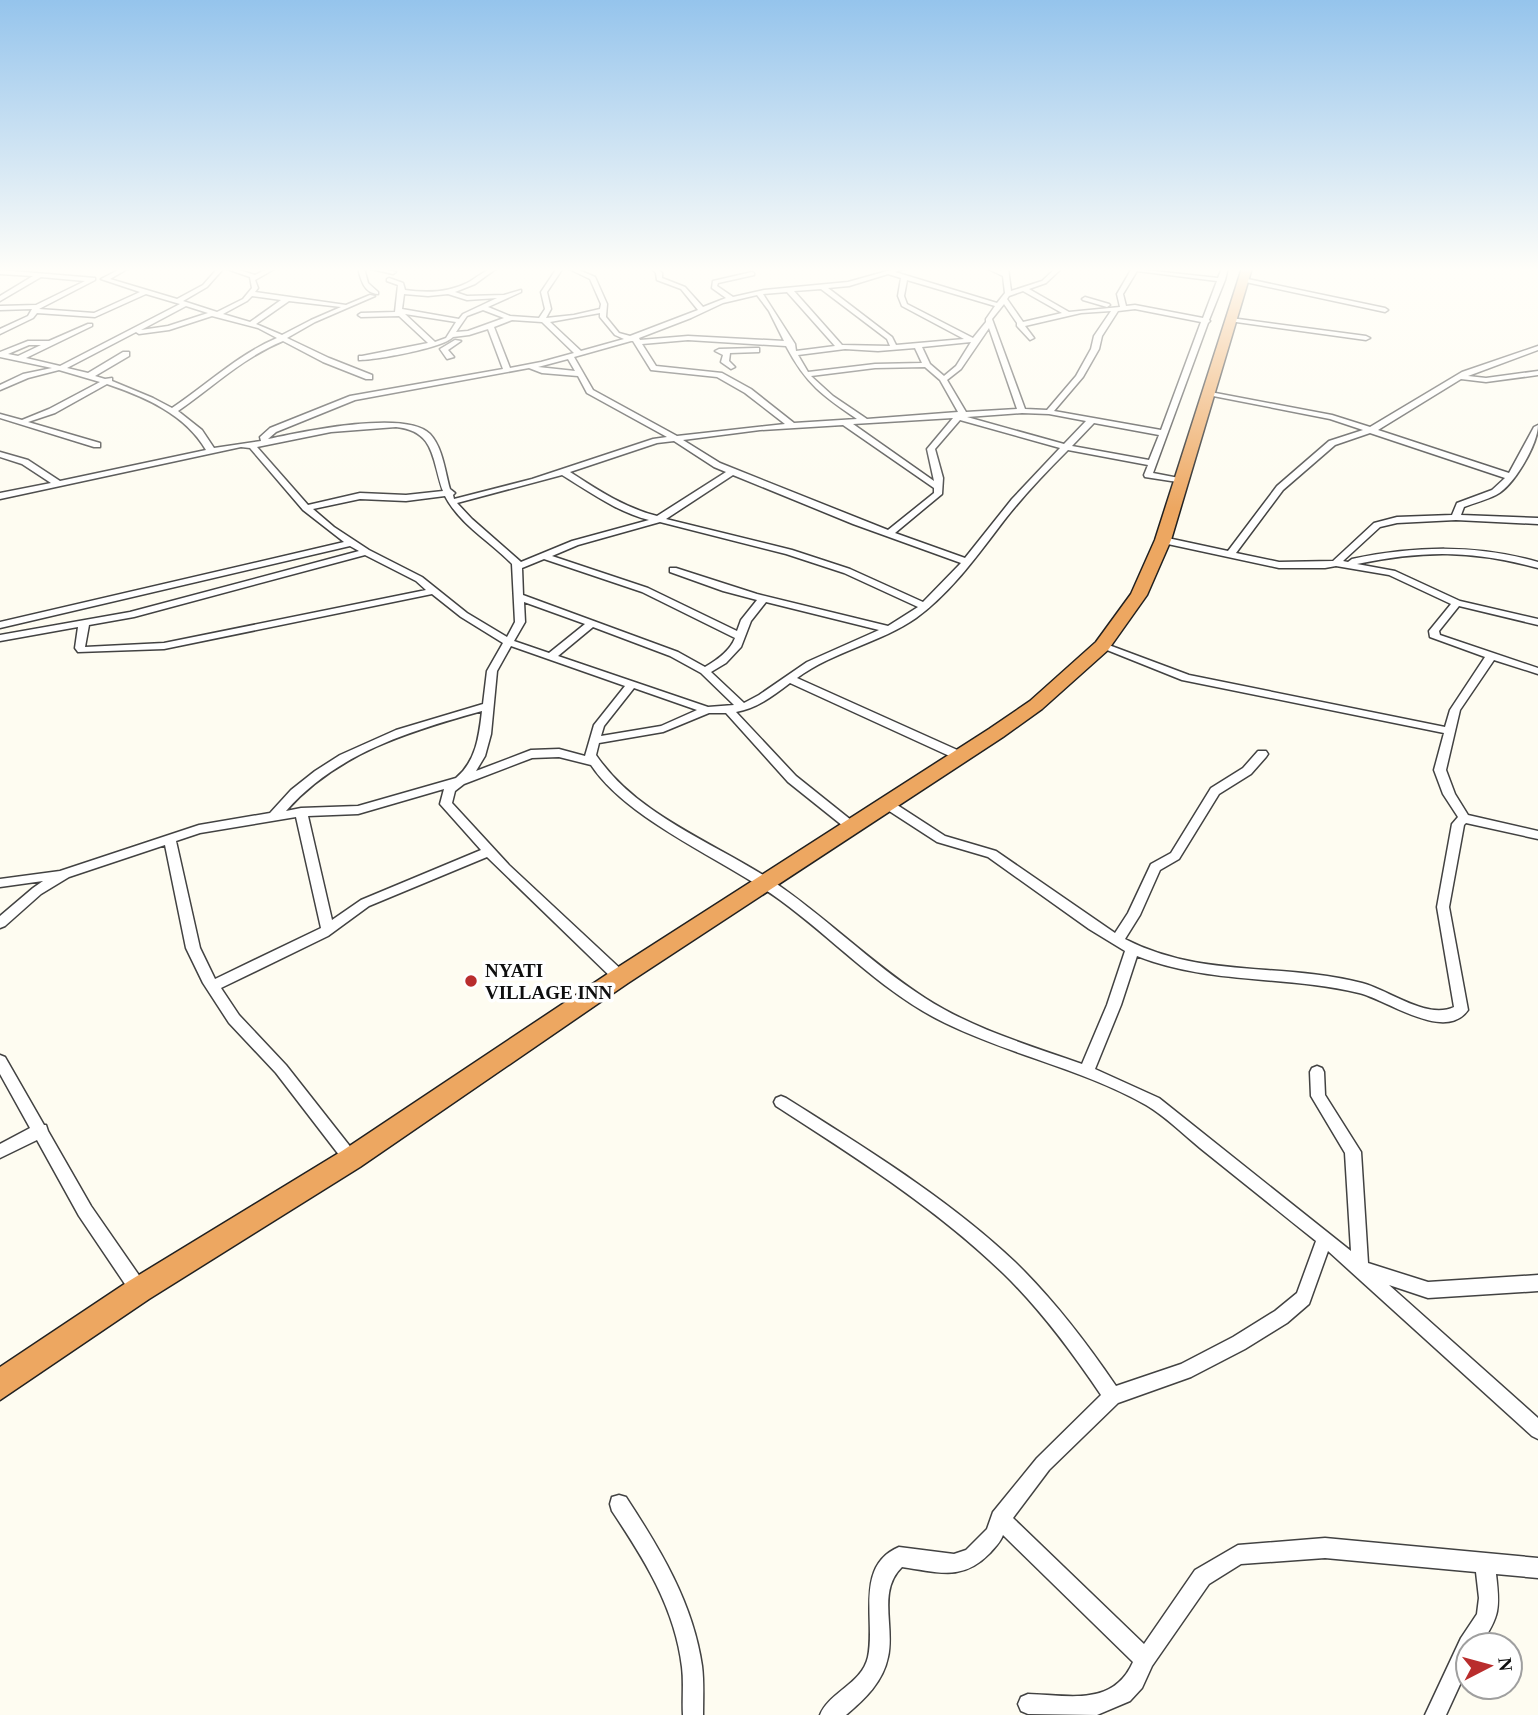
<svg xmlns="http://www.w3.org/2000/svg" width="1538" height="1715" font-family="Georgia,serif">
	<rect width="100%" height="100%" fill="#fefcf1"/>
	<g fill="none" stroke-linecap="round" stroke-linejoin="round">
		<g stroke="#424242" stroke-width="3">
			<g id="street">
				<path d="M122,268H129L110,279L177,299L203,285L218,268H232L255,275L269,268H276L255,280L258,288L255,292L346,305L370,295L375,296L315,322L287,338L329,358L372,375V379H366L323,362L283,341C242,358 213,387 178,411L202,430L214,448L261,441L260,437L270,428L350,396L503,369L488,329L469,335L453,337C443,348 376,360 359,360V356H362L428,343L399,316L361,317L358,315L361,313L395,312L398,285L387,281V279L389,278L403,283L405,290C426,293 447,293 467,283C477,278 486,268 497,268L475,284L455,292L467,296L504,295L521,290V292L488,307L510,316L539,318L545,309L541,292L557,268H563L547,292L551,309L546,318L574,315L600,309L601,304L590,279L567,268H574L595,277L607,304L606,317L619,333L630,336L698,310L681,289L657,280L656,273L651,268H657L662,273V278L685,287L703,307L726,298L712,288L713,281L752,272L754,273V275L718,283L717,286L733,297L764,290L848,282L898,268H906L895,272L997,303L1005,293L1003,276L986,268H993L1002,271V268H1008L1011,291L1042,281L1056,268H1062L1046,283L1029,289L1069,312L1120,307L1117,294L1131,270L1126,268L1218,278L1222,268H1228L1225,280L1209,320L1210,321L1208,323L1153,473L1184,479V483L1145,477L1144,475L1148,465L1068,450C1046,472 1025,494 1006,518C979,553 952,592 916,618C880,643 834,651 797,678L964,753L966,756L964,759H956L790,683C773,696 756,709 736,712L796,776L856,824L858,827L856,830H848L788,782L726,713H709L663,732L599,743L596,755C636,814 710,841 768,878C823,914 869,962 925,998C973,1029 1029,1045 1082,1064L1107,1005L1125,951L1089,929L988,857L937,842L883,807L881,804L883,801H891L945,836L996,851L1115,933L1128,913L1151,864L1171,853L1211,788L1243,768L1258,751H1266L1268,754L1266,757L1251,774L1219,794L1179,859L1160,870L1140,915L1125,939C1203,979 1281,962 1362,983C1389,990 1427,1020 1454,1007L1437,907L1452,824L1458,817L1443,794L1434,770L1444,733L1182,680L1097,646L1102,643L1106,644L1189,675L1445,727L1450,710L1485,657L1430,637L1429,631L1451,604L1389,575L1336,566L1325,568H1279L1163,543L1158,540L1163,537L1228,551L1277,486L1329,441L1363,430L1330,419L1208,395H1205V391L1332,415L1370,427L1462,372L1538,346V350L1468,376L1486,378L1538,371V375L1486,382L1461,379L1378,430L1509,473L1534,427L1538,425C1538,444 1514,486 1496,495C1486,500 1474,503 1464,507L1461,515L1538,518V524L1456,520L1397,523L1380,527L1343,561L1348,562L1352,559C1415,546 1475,544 1538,562V568C1471,550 1424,550 1357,564L1395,571L1460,601L1538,619V625L1459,606L1439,631L1440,635L1538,668V674L1494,660L1460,710L1446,770L1455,794L1468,815L1538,831V839L1466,823L1464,825L1449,907L1468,1010C1445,1043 1386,999 1359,993C1284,975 1211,985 1137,956L1121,1005L1095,1069L1159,1098L1351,1251L1345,1153L1311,1096L1310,1072L1312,1068L1317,1066L1322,1068L1324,1072L1325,1095L1361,1152L1368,1263L1428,1282L1538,1275V1291L1428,1298L1389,1285L1538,1418V1439L1532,1436L1328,1251L1309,1304L1287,1323L1245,1349L1191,1377L1118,1403L1049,1470L1013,1518L1144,1644L1195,1570L1238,1545L1325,1538L1538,1558V1578L1496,1574C1500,1608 1500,1616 1480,1645H1468V1667L1446,1715H1425L1461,1638L1477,1614L1479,1598L1476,1572L1325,1558L1241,1564L1209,1584L1152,1666L1142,1688L1130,1701L1097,1715L1028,1714L1021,1711L1018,1704L1021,1697L1028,1694C1069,1695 1113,1707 1133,1662L1003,1535C1000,1543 995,1547 990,1553C962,1582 938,1572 902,1567C877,1591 895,1627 888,1657C883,1682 865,1699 846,1715H820C829,1692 862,1684 868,1657C876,1621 854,1566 899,1547L954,1554L966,1550L987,1529L993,1512L1037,1458L1101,1395C1072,1352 1041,1310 1004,1274C936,1208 855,1157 776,1106L774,1102L776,1098L781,1096L786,1098C865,1148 946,1197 1015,1262C1053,1299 1086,1342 1116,1386L1181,1364L1233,1337L1275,1311L1297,1293L1316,1241C1277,1210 1239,1179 1200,1148C1183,1134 1165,1116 1146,1105C1083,1069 1010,1055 945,1023C883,993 835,940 780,900C725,860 628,821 591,765L559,757L532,758L464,784L455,791L452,803L509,865L625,973L627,977L625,981H615L487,857L369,906L328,936L221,988L239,1015L286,1065L356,1154L359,1159L356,1164L351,1166L346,1164L276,1073L229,1023L203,983L186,948L165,845L69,877L41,894L5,926L0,928V916L33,888L43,881L0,887V879L60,871L199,825L270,813L291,790L315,771L340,755L396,730L483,704L487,671L503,643L461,617L432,594L164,649L78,652L75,648L78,627L0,641V635L130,612L359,551L350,546L0,628V622L344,542L303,510L250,448L241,447L0,499V493L51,483L22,464L0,457V452L28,460L60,481L206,450C185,414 145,397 107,384L55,413L28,422L100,443V447H94L0,418V414L22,420L49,409L100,382L59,370L28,378L0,390V385L23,374L52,368L0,357V352L28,341H49L88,324H92V326L26,358L60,366L180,304L146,294L95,317L37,313L33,318L0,334V329L28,316L32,309L0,310V306L36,305L85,281L41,277L0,301V296L33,276L0,274V270L95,278V280L39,309L94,313L140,292L101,279ZM224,268L250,277L252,288L243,299L217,312L183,301L207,287ZM1137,271L1217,281L1203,318L1135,305L1126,306L1123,294ZM888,274L901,278L898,296L902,306L964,339L896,345L892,337L828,288L849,286ZM907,280L995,306L986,319V322L973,338L907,304L904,296ZM821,289L887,339L890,346L842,345L794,291ZM1023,291L1062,313L1023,322L1007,299L1009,296ZM787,292L835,346L796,351L795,344L763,294ZM404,294L428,296L448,294L467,300L497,298L463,314L459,319L402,309ZM757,295L769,311L784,341L688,336L640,340L639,338L691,318L723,303ZM252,296L281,300L250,322L223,314L247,301ZM289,301L341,307L311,320L282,335L256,324ZM1004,304L1017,323V326L1030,340L1034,338L1025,326L1081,313L1111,311L1094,336L1091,349L1076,376L1047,410L1025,409L992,319ZM186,306L208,313L168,326L141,330ZM1135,309L1201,322L1161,430L1054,411L1083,377L1099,349L1102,336L1118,311ZM483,310L504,318L468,331L456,332L467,316ZM600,313V317L615,335L624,339L581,351L550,322ZM405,314L456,322L446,338L435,342ZM212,316L258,328L277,338C237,355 208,384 172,408L153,398L112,381V378L105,379L95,376L129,356V352H123L88,373L67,368L136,332L139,334L169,330ZM512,320L542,322L574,353L541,362L510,368L494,327ZM989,328L1017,409L966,412L947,380L961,369ZM688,340L786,346C806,384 823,396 857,419L794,423L751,389L722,373L656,366L642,344ZM631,341H633L651,370L717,377L745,393L785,424L677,436L593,390L574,357ZM971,342L956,366L944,376L930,364L922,347ZM29,345H41L18,356L8,354ZM915,348L922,363L875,364L808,372L798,355L845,349L878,351ZM568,359L575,371L538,367ZM925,367L940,380L958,412L867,419L833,396L811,376L875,368ZM529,368L542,373L578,376L587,393L667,437L653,439L532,479L454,499L453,495L455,493L450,489C445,472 443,448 430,434C406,409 301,432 268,439L276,432L355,400ZM1022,413L1049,414L1086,421L1064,444L967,417ZM953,418L927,449L934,481L853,424ZM960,420L1060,448L1012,499L965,558L895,533L942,494L943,478L935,449ZM1094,423L1159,435L1149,460L1072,446ZM843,425L934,488V493L888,530L720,463L683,440L760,430ZM396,427C436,431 432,461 443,491L406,495L360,493L308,505L257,447L331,432ZM1370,433L1505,478L1492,490L1457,503L1452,515L1397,517L1374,523L1333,561L1279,562L1236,553L1283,490L1335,445ZM674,441L714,467L726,472L657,516C625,508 598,490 570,472L657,443ZM562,475C590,492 617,512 649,520L572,541L521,562L472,519L457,503ZM733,475L853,524L961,563L923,602L850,569L792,550L666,519ZM445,496C460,525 490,541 512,564L515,622L507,637L467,613L422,577L369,550L334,527L313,509L360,499L406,501ZM660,522L786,554L844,573L918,607L888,626L757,594L676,568H670V572L723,591L757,600L741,620L737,631L648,588L552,556L578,545ZM365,555L416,581L426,590L164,643L85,647L89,625L134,617ZM544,559L642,592L735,638C730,651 717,660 705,667L678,652L523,595L522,568ZM524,602L585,624L549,653L514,641L525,622ZM766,602L879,630L807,662L759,695L744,703L711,672L726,663L741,647L751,621ZM593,627L670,656L701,673L734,705L708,707L558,656ZM511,646L625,686L594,725L585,756L559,749L531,750L476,771L485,756L491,734L497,671ZM634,688L697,710L661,726L601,736L604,726ZM482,711C479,737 476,761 456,778L358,806L301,808L286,811C337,753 410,731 482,711ZM444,789L440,804L481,850L361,900L332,920L308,816L358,814ZM296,817L321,928L215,979L200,948L176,841L200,833Z"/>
				<path d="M358,268H364L368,283L378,292V294C364,293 361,280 358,268Z"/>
				<polygon points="367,268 378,268 396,272 393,274"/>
				<polygon points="1243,278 1385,308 1388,310 1385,312 1241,281 1241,279"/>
				<polygon points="1085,297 1109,304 1110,305 1107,307 1083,300 1082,299"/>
				<polygon points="1231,318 1366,336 1370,338 1366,340 1229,321 1228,320"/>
				<polygon points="455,340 461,341 448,350 454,357 447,359 440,349"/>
				<polygon points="756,348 759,348 759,352 730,353 729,361 735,367 731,369 721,362 723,355 715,351 719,349"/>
				<polygon points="0,1055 5,1057 44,1125 46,1125 48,1131 91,1206 145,1284 147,1290 145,1296 139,1298 133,1296 79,1216 37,1140 0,1158 0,1144 30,1128 0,1074"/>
				<path d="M619,1495L626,1497C660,1549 693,1603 702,1666C704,1682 703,1699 703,1715H683C682,1699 684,1683 682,1667C675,1608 644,1559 612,1511L610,1504L612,1497Z"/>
			</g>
		</g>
		<g stroke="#202020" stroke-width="3">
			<polygon id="highway" points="1242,268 1252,268 1171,540 1147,595 1108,650 1042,709 1003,737 628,983 360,1167 149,1299 0,1400 0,1367 129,1281 342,1151 612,971 989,729 1030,701 1096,642 1131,594 1155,540"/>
		</g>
		<use href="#street" fill="#fff" fill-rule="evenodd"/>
		<use href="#highway" fill="#eda761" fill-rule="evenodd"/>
	</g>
	<linearGradient id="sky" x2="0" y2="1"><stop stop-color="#95c4ec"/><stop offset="0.53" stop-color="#fffef9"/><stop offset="1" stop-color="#fffef9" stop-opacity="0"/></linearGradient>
	<rect width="1538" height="508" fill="url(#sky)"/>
	<circle fill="#b92d2d" stroke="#fff" stroke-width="2.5" cx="471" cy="981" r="7"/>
	<g text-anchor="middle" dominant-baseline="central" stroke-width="7" stroke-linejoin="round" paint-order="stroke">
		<g font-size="19" font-weight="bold" fill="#0f0f0f" stroke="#fff" text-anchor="start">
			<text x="485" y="970">NYATI<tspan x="485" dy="22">VILLAGE INN</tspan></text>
		</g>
	</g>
	<g transform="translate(1489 1666) rotate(84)"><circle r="33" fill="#ffffff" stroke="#9f9f9f" stroke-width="2"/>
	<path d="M0-5L12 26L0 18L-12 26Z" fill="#b92d2d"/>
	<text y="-10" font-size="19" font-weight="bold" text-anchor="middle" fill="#0f0f0f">N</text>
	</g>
</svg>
